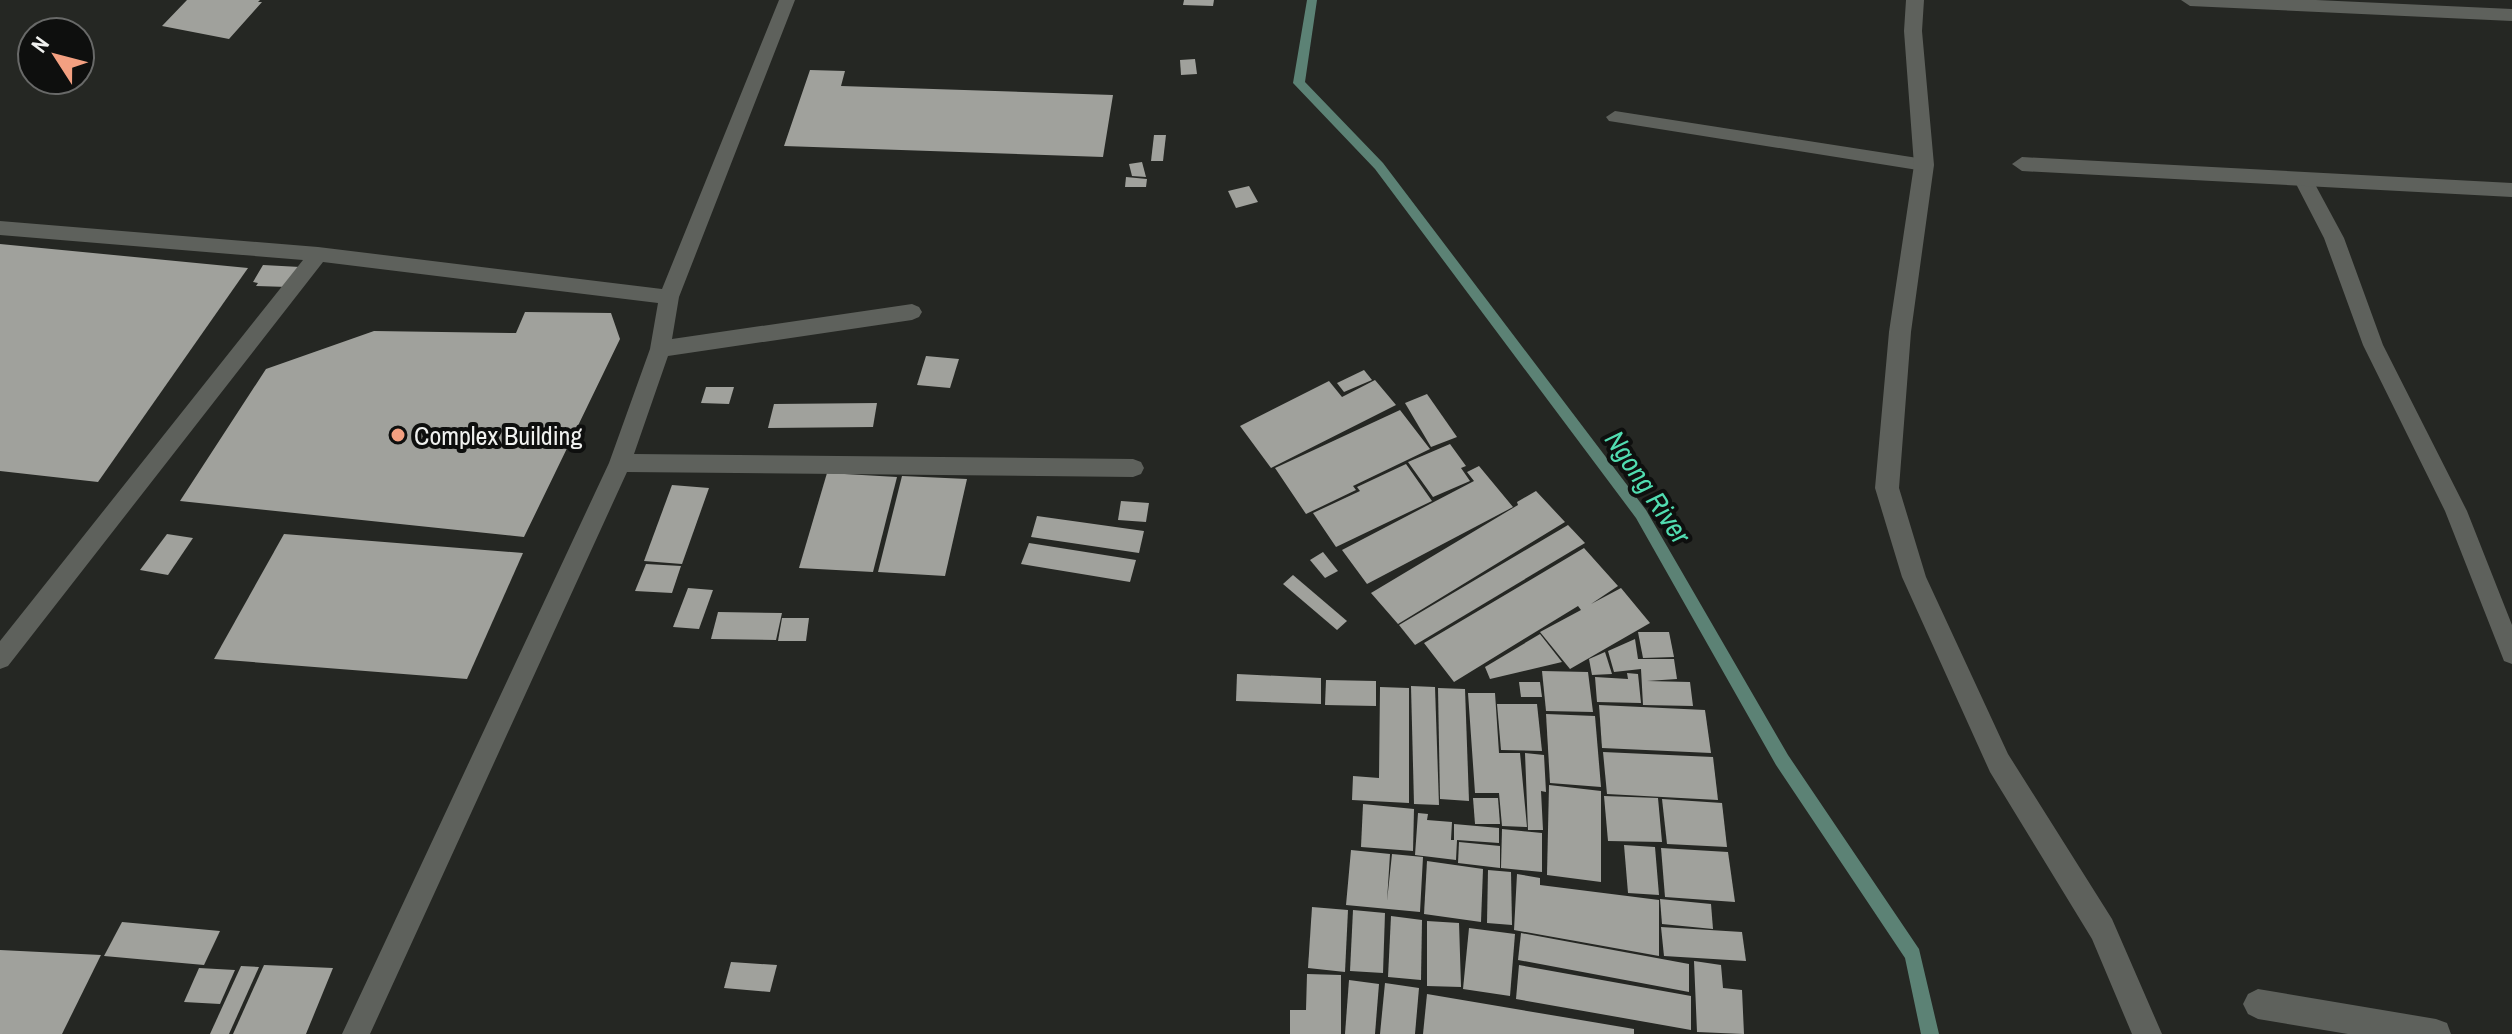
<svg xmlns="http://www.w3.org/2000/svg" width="2512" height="1034" font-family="'Archivo Narrow',sans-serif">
	<rect width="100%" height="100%" fill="#252723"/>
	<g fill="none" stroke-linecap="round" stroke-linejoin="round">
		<polygon fill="#5c8275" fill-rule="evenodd" points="1307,0 1317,0 1305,82 1383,163 1646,510 1788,755 1919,949 1939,1034 1921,1034 1905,958 1776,765 1636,518 1375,169 1293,83"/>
	</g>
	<g fill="#a0a19c">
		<polygon points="187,0 260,0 258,2 262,2 229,39 162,26"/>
		<polygon points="1184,0 1214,0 1213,6 1183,5"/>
		<polygon points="1195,59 1197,74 1181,75 1180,60"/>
		<polygon points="810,70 845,71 841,86 1113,95 1103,157 784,146"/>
		<polygon points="1154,135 1166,135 1163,161 1151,161"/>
		<polygon points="1142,162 1146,177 1132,176 1129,164"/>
		<polygon points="1126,177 1147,179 1146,187 1125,187"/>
		<polygon points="1249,186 1258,202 1236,208 1228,191"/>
		<polygon points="0,244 248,268 98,482 0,471"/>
		<polygon points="263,265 300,267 288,287 256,286 258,283 253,282"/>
		<polygon points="525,312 611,313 620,339 524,537 180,501 266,369 374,331 516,333"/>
		<polygon points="926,356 959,359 950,388 917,385"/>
		<polygon points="1364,370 1372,380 1344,392 1337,383"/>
		<polygon points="1375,380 1396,405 1271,468 1240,426 1329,381 1342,397"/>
		<polygon points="706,387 734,387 729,404 701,403"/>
		<polygon points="1427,394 1457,437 1431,447 1405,403"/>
		<polygon points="877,403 873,427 768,428 774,404"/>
		<polygon points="1400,410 1430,449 1353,486 1356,490 1306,514 1275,468"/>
		<polygon points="1450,444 1466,466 1461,468 1470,481 1433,497 1408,462"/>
		<polygon points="1406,464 1432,501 1336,547 1313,513 1360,491 1357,487"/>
		<polygon points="1479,466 1513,507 1367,584 1342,550 1474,481 1467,472"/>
		<polygon points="827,473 897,477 873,572 799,568"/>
		<polygon points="902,476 967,479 945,576 878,572"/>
		<polygon points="672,485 709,488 682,564 644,561"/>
		<polygon points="1536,491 1565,522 1398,624 1371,593 1518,505 1517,502"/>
		<polygon points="1121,501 1149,503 1146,522 1118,520"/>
		<polygon points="1037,516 1144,531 1139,553 1031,537"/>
		<polygon points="1568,525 1585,543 1415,645 1399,625"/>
		<polygon points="167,534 193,538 168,575 140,570"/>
		<polygon points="284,534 523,553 467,679 214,659"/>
		<polygon points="1029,543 1136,560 1130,582 1021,564"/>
		<polygon points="1584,548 1618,586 1591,604 1621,588 1650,623 1570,669 1540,632 1581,610 1578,606 1454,682 1424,643"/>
		<polygon points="1323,552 1338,571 1325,578 1310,560"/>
		<polygon points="646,564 681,566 672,593 635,591"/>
		<polygon points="1293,575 1347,621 1337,630 1283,584"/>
		<polygon points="688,588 713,590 699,629 673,627"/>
		<polygon points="718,612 782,613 776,640 711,639"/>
		<polygon points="782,618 809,618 806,641 778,641"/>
		<polygon points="1638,632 1669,632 1674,657 1643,658"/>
		<polygon points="1540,634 1562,662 1490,679 1485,667"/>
		<polygon points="1635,639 1638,659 1674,659 1677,679 1647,681 1690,682 1693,706 1643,705 1641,669 1614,672 1608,651"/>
		<polygon points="1605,652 1612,674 1592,675 1589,659"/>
		<polygon points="1542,671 1588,672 1593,712 1546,711"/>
		<polygon points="1627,673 1638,674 1641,703 1597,702 1595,677 1628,679"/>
		<polygon points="1237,674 1321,678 1321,704 1236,701"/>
		<polygon points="1326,680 1376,681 1376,706 1325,705"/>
		<polygon points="1519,682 1540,682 1542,697 1521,697"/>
		<polygon points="1411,686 1435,687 1439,805 1414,804"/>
		<polygon points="1380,687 1409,688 1409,803 1352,800 1353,776 1379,778"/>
		<polygon points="1438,688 1465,689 1469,801 1440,799"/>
		<polygon points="1468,693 1495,693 1499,753 1520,753 1527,827 1502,826 1499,793 1475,793"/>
		<polygon points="1497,704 1537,704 1542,751 1501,750"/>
		<polygon points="1599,705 1705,710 1711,753 1602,748"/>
		<polygon points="1546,714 1595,716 1601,787 1550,783"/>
		<polygon points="1603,752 1713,757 1718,800 1607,794"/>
		<polygon points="1525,753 1544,755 1546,792 1541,791 1543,830 1528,830"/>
		<polygon points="1549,785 1601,791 1601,882 1547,875"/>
		<polygon points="1604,796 1658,798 1662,842 1608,841"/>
		<polygon points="1473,798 1498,798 1500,824 1475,824"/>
		<polygon points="1662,799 1722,803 1727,847 1667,844"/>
		<polygon points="1363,804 1414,809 1413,851 1361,847"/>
		<polygon points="1418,813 1428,814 1427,820 1452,822 1451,840 1454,840 1454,824 1499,828 1499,843 1457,840 1456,860 1415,855"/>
		<polygon points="1502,829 1542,833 1542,872 1501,868"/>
		<polygon points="1459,842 1500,846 1500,868 1458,863"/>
		<polygon points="1624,845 1655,847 1659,895 1628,893"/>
		<polygon points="1661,848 1728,852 1735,902 1665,897"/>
		<polygon points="1351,850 1390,854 1387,901 1392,854 1423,857 1420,912 1346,905"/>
		<polygon points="1427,861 1483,869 1481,922 1424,914"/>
		<polygon points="1488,870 1511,872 1512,925 1487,923"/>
		<polygon points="1517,874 1540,878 1540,885 1659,900 1659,956 1514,930"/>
		<polygon points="1660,899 1711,904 1713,929 1662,924"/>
		<polygon points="1312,907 1348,910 1345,972 1308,968"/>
		<polygon points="1353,910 1385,913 1383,973 1350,971"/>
		<polygon points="1391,916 1422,920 1421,980 1388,977"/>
		<polygon points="1427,921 1459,923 1461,987 1427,986"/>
		<polygon points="122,922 220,931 204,965 104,956"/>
		<polygon points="1661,927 1742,932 1746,961 1664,956"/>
		<polygon points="1469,928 1515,934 1510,996 1463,989"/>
		<polygon points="1521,933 1689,964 1689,992 1518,960"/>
		<polygon points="0,950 101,955 62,1034 0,1034"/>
		<polygon points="1694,961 1721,965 1723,988 1742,990 1744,1034 1697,1032"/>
		<polygon points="731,962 777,965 770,992 724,988"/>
		<polygon points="264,965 333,968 306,1034 233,1034"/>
		<polygon points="1519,965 1691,996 1691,1030 1516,999"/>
		<polygon points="241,966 259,967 229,1034 210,1034"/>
		<polygon points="199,968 235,970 220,1004 184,1002"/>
		<polygon points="1307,974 1341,975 1341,1034 1290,1034 1290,1010 1306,1010"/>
		<polygon points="1349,980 1379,984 1375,1034 1345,1034"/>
		<polygon points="1385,983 1419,988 1415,1034 1380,1034"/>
		<polygon points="1427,994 1634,1029 1634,1034 1423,1034"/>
	</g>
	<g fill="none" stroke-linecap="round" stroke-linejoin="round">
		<g fill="#5e615c" fill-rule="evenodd">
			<polygon points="779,0 795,0 679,297 672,339 912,304 919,307 922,312 919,317 912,320 668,356 634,454 1133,459 1141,462 1144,468 1141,474 1133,477 627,472 370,1034 342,1034 609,463 650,349 658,303 323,262 8,666 0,669 0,641 303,260 0,235 0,221 318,247 662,289"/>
			<polygon points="1615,111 1924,159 1933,165 1924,171 1609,121 1606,117"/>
			<polygon points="2303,173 2310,175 2344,238 2383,345 2467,511 2512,625 2512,664 2504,661 2445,511 2363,345 2324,238 2294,180"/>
		</g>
		<g fill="#5e615c" fill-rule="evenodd">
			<polygon points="1906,0 1924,0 1922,31 1934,165 1911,332 1899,488 1926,577 2008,754 2112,919 2162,1034 2132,1034 2092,939 1990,772 1902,577 1875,488 1889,332 1914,165 1904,31"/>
			<polygon points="2181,0 2316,0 2512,9 2512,21 2190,6"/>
			<polygon points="2022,157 2512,183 2512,197 2022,171 2012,164"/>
			<polygon points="2258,989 2436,1019 2447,1023 2451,1034 2348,1034 2258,1019 2248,1014 2243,1004 2248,994"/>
		</g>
	</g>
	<circle fill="#f3a081" stroke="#0e0f0e" stroke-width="3" cx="398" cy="435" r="8"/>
	<g text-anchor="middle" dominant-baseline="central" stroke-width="8" stroke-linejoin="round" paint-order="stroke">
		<g font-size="26" fill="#f0f1ef" stroke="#0e0f0e" text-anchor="start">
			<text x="414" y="435">Complex Building</text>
		</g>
		<g font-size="28" font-style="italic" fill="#51ddb1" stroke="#0e0f0e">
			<text transform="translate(1648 487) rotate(56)">Ngong River</text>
		</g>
	</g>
	<g transform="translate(56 56) rotate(306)"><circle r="38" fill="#0e0f0e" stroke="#686968" stroke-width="2"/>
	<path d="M0-6L14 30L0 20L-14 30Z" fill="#f3a081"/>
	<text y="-12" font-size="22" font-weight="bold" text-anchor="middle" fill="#f0f1ef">N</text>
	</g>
</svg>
